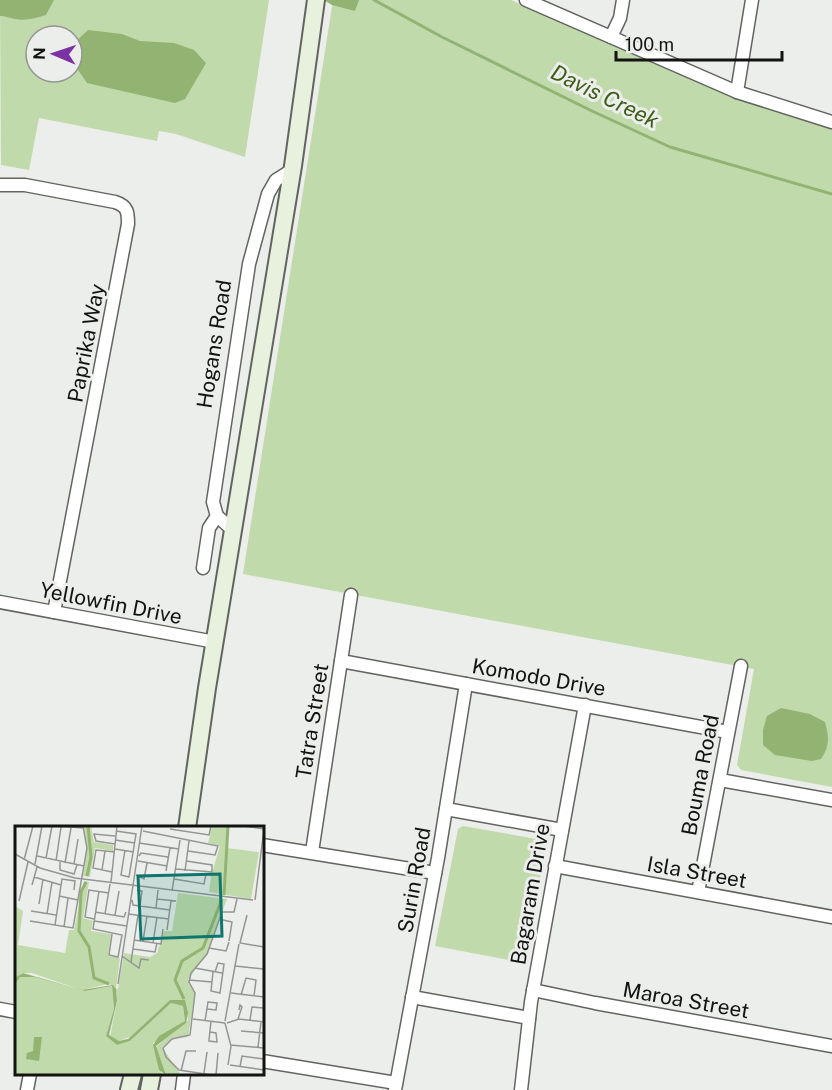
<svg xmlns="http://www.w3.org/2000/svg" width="832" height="1090" font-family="'Public Sans',sans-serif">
	<rect width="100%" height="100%" fill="#eceeeb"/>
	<g fill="#c1daab" fill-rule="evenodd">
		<path d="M0,0H269L245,157L176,134L159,131L157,141L39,118L29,170L1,165ZM36,36H72V72H36Z"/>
		<polygon points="333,0 511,0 720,91 832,129 832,787 741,770 737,765 754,669 243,574"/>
		<polygon points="463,826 542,840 546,845 525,963 435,946 458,829"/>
	</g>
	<g fill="#93b372">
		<path d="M0,0H54L46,15C36,18 25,21 15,19C9,18 6,16 0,16Z"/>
		<polygon points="324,0 359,0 355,11 332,5"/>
		<polygon points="88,30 122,34 140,41 174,43 194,50 206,63 185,99 175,103 87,83 74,64 74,43"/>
		<path d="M781,708L810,714L825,722C829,737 830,746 821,759L812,761L775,755L763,745V730L767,716Z"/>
	</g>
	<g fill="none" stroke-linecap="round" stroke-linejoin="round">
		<polyline stroke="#93b372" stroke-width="3" points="374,0 442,37 592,111 670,147 832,194"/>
		<g stroke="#636461" stroke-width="15">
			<g id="street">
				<polyline points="526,0 737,92 832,122"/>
				<polyline points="611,37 620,18 623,0"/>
				<polyline points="737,92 752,0"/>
				<path d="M0,185H25L115,202C128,206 128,213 128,224L54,612"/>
				<polyline points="234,531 217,516 213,502 249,264 268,194 276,180 292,170"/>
				<polyline points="203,568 209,528 217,516"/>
				<polyline points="0,602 215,642"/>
				<polyline points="341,661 728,732"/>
				<polyline points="720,780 832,800"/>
				<polyline points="446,809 562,830"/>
				<polyline points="262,845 435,873"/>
				<polyline points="312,852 351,595"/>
				<polyline points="555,866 832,917"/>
				<polyline points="698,892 741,666"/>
				<polyline points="533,990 595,1003 832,1046"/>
				<polyline points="412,997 529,1018"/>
				<polyline points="0,1009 16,1012"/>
				<polyline points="262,1061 396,1083"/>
				<polyline points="27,1090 30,1074"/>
				<polyline points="182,1090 184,1074"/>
				<polyline points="395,1090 438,858 466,684"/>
				<polyline points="521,1090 531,1002 585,705"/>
			</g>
		</g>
		<g stroke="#636461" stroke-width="20">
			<g id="secondary">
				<polyline points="187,828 207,688 293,166 316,0"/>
				<polyline points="129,1090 133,1074"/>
				<polyline points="149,1090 152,1074"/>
			</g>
		</g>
		<use href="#street" stroke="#fff" stroke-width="12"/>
		<use href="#secondary" stroke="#e7f1dd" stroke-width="16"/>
	</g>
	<g text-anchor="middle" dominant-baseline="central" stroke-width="6" stroke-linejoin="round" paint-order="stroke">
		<g font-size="21" fill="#121312" stroke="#eceeeb">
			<text transform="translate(86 343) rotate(-79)">Paprika Way</text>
			<text transform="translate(214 344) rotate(-81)">Hogans Road</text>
			<text transform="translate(111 603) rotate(11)">Yellowfin Drive</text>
			<text transform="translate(539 677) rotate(10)">Komodo Drive</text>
			<text transform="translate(312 721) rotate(-81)">Tatra Street</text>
			<text transform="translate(700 775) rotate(-79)">Bouma Road</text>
			<text transform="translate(697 872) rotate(10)">Isla Street</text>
			<text transform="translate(414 880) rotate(-80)">Surin Road</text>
			<text transform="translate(530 894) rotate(-80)">Bagaram Drive</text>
			<text transform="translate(686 1000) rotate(10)">Maroa Street</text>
		</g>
		<g font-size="22" font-style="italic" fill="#405e1a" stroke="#eceeeb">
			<text transform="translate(605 96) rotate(26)">Davis Creek</text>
		</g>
	</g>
	<g transform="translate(15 826)">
		<rect width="249" height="249" fill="#eceeeb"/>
		<path d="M69,0H76L79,16L98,19V25L80,22L75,51L68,50L72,20ZM197,0H213L212,22L244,26L236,73L194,66L196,51L192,48L197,47L205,20L193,17ZM69,55L74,56L68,92L78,95L76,105L96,108L93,130L105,132L101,162L103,163L109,127L135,131L142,127L149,105H157L163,67L212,73L192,127L173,154L180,167L173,211L158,212L147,221L166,249H151L141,221L173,194L169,174H155L115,211L104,215L95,211L102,175L101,163L94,158L66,164L17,147H7L0,153V80L8,85L3,119L50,127L54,104H59ZM5,150L23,151L70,165L97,160L99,183L91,210L102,219L115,215L156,177L168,180L170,195L138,217L147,249H0V158Z" fill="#c1daab"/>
		<path d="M8,147L66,164L98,159L101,163L102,175L94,209L104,215L113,213L155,174H170L173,187L171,197L141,220L151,249L144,244L138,219L144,210L170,195L168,180L156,177L115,215L102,219L91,210L99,183L97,160L70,165L20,151H5L0,158L1,151ZM19,211H27L24,235L11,233L12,227L18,225Z" fill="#93b372"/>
		<path fill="none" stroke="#93b372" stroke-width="3" d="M72,50L76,31L73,0M71,56L66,66L64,105L74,121L79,152L94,158M209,69L213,0M169,173L160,154L167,135L188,122L207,73"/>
		<path fill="none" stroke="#959694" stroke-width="1.5" d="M43,0L68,2M229,0L249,3M155,3L194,9L196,0M101,5L121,8L114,51L106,49L110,24M128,5L203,20L200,29L173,25M100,14L120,17M124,17L164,23M100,18L81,15L79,8L100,10M100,23L119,26M0,28L25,42L60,52L238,74M22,30L69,40M124,30L126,27L153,31M31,32L37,0M9,34L18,0M41,35L46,1M123,35L152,40M45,36V44L59,48L62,39M50,37L56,2M20,38L27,0M59,38L63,13M161,43L197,46V39L171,35M87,44L90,25M151,45L155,22M170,45L174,15M97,46L78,42L81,24L100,26M121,49L129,53L132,37M19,51L46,59M159,53L189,58L191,48M96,56L102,0M17,59L22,41M122,64L127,65L125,80M84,65L78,103L107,109L103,131L94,129L97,108M157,65L165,14M44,70L63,74M142,73L161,75M117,74L118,79L155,84M240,74L249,3M4,75L13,36M24,78L28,53M141,82L143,64M16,85L41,89M80,86L109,91L111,86M32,88L37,56M90,88L95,58M113,88L154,93M100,89L104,65M232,89L225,117L249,121M79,93L70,91L74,64L94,67M204,93L217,96L214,115M15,95L58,102L72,22L68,0M79,95L112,100M40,99L47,53L60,55L59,64M49,101L53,72M152,104L156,75M119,114L146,118L148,103M128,115L132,90M138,117L142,91M194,122L211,125L214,116M118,123L140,126L142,117M107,130L124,142L126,133L134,134M116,136L123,89M220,140L249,143M180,142L207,147M198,146L196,165L205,167L209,138L203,137L200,146M174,154L197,156M103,158L127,0M216,167L249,171M226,169L231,152L241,154L239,170M178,193L210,197M223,193L227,181L225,179L224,184M235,194L237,181L249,182M190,195L193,176L202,177L201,184L192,183M210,195L224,118M210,197L216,220L213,239M212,197L224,193L249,196M226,205L249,207M195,206L201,207L202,216L194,215V214L196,195M215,219L249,222M243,221L246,196M215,239L249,244M225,241L227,230L249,233M166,245L171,225H181M189,247L192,226M197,249L164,244L151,231L148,222L157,213L175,209L180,167L174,156L176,147L192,128L207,86H219L222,73M201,249L203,227"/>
		<path fill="#0f766e" fill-opacity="0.15" stroke="#0f766e" stroke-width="3" d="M205,48L207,110L126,113L123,50Z"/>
		<rect width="249" height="249" fill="none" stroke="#121312" stroke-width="3"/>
	</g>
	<g transform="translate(54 54) rotate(272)"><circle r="28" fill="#eceeeb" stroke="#959694" stroke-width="1.5"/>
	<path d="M0-4.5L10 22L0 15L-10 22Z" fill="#7a32a4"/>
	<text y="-9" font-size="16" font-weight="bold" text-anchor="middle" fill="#121312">N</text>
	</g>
	<path d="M616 51v9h166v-9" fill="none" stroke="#121312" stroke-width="3"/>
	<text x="625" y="51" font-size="18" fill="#121312" stroke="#eceeeb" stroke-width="4.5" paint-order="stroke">100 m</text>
</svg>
